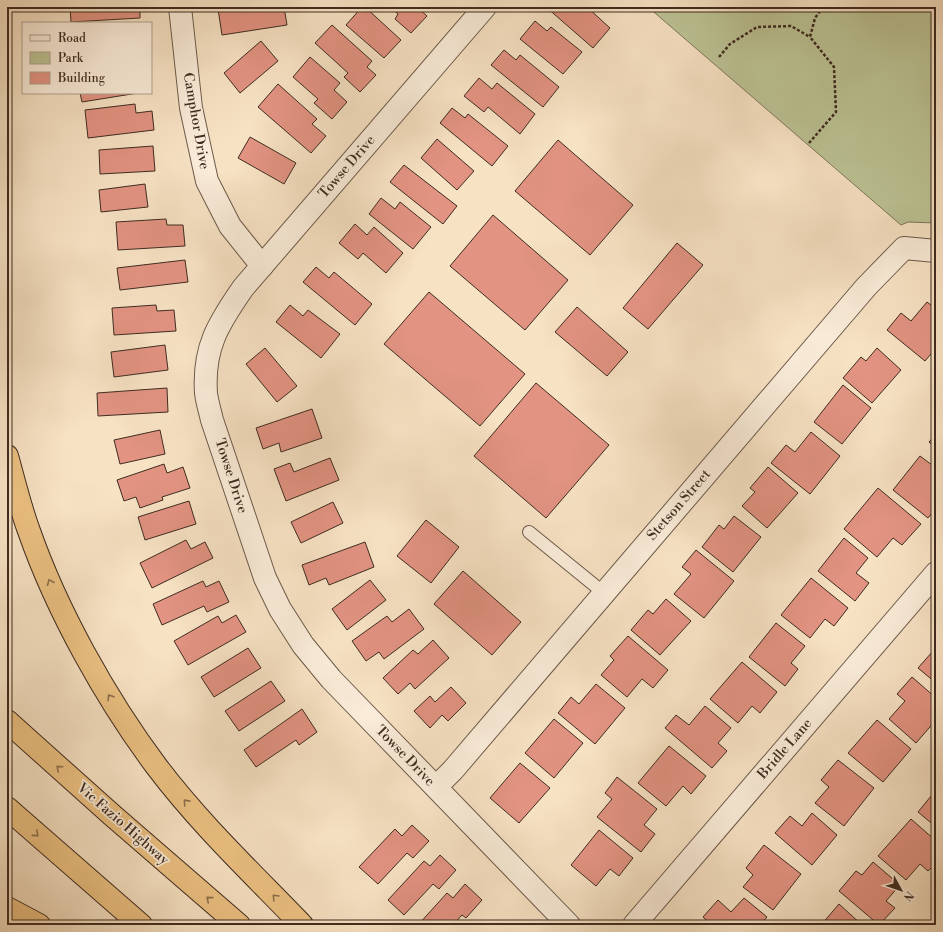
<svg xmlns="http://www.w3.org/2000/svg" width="943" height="932" font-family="'Libre Bodoni',serif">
	<rect width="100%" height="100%" fill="#f7e2c4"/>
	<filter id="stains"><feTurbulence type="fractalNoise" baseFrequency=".005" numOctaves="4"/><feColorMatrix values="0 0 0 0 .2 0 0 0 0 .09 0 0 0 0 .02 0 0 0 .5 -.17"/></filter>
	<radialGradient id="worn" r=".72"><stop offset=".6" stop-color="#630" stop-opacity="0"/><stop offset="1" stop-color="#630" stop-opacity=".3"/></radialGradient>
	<polygon fill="#bcc395" stroke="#7d785b" points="648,7 936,7 936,223 908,222 901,225"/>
	<g fill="#e29382" stroke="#3e2c21">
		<polygon points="70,7 140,7 140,18 71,22"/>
		<polygon points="231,7 284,7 287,25 222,35 218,9"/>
		<polygon points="362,7 365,7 401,40 384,58 346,25"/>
		<polygon points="390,7 417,7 427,16 411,33 395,19 398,14"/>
		<polygon points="546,7 587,7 610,28 593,48"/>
		<polygon points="535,21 547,31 551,27 582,52 563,74 520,39"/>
		<polygon points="332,25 372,61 367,67 376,75 360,92 344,77 348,73 315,43"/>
		<polygon points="261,41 278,61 240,93 224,73"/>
		<polygon points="504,50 516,60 520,55 559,87 543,107 491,65"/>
		<polygon points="310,57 340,83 334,90 347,102 332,119 314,103 318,99 293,77"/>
		<polygon points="479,78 492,89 497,83 535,114 520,134 488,107 484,112 464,96"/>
		<polygon points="278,84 317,119 312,124 326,136 311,153 258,107"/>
		<polygon points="80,93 138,93 82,102"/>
		<polygon points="135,104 136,113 152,111 154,130 88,138 85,110"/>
		<polygon points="452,108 465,118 468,114 508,146 492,166 440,123"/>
		<polygon points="250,137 296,163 284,184 238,158"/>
		<polygon points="437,139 474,171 457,190 421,158"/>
		<polygon points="558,140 633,205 590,255 515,191"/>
		<polygon points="153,146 155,171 100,174 99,150"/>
		<polygon points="404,165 457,206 443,224 390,182"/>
		<polygon points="145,184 148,207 101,212 99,190"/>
		<polygon points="381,198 395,209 400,202 431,227 413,249 369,214"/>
		<polygon points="493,215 568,280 525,330 450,266"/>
		<polygon points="166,219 167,225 183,225 185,246 118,250 116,222"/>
		<polygon points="355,224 367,235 374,227 403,253 386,273 363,253 358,259 339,243"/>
		<polygon points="677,243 703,265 648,329 623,308"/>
		<polygon points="185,260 188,282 120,290 117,268"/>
		<polygon points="316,267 329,278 334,272 372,304 355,325 303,282"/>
		<polygon points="429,292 525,374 480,426 384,344"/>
		<polygon points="927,302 936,309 936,348 925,361 887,330 901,313 911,321"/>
		<polygon points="156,305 157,311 174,310 176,331 114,335 112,308"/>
		<polygon points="290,305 303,316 308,310 340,334 321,358 276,322"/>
		<polygon points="577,307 628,352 607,376 555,332"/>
		<polygon points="165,345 168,370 114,377 111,352"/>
		<polygon points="265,348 297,386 277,402 246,364"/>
		<polygon points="877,348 901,370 872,403 843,378 861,357 866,361"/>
		<polygon points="536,383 609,445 546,518 474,456"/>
		<polygon points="843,385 871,408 842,444 814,422"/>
		<polygon points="167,388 168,412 98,416 97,393"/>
		<polygon points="312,409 322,438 281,452 279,443 263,449 256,428"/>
		<polygon points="160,430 165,454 120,464 114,440"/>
		<polygon points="811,432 840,456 810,494 771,463 786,445 795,452"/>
		<polygon points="936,434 936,449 929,442"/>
		<polygon points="920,456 936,468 936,492 934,495 936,497 936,508 928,518 893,490"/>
		<polygon points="330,458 339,480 286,501 274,469 290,463 294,472"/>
		<polygon points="164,464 167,473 183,467 190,488 162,497 163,500 140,508 136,497 124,501 117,480"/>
		<polygon points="768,467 798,493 767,528 742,506 755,492 750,488"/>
		<polygon points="878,488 921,524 902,545 893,538 877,557 844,529"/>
		<polygon points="189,501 196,524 145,540 138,517"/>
		<polygon points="333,502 343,523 301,543 291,522"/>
		<polygon points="734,516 761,537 733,572 702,547 719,525 724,529"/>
		<polygon points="426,520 459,547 431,583 397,556"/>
		<polygon points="844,538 868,558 856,573 869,583 855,601 818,571"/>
		<polygon points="186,540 191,549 205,542 213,558 152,588 140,563"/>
		<polygon points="365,542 374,567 329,585 326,578 309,585 302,565"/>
		<polygon points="696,550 734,581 704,618 674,594 691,574 682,567"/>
		<polygon points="463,571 521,622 492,655 434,604"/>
		<polygon points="811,578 848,608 834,626 825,619 810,638 781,615"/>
		<polygon points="370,580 386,600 347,630 332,609"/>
		<polygon points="203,581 206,587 219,581 229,602 207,612 204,606 162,625 153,604"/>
		<polygon points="666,599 691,621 660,655 631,630 648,610 653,614"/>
		<polygon points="409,609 424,629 384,659 379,652 366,661 352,641 387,616 392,622"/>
		<polygon points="236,615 246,632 188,665 174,641 218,616 222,623"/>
		<polygon points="776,623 805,646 791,663 798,669 785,686 749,657"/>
		<polygon points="628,636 668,670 653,688 642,679 627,697 601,675 614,660 610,656"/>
		<polygon points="433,640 449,658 415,689 410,683 398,694 383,678 413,650 418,654"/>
		<polygon points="248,648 261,668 214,697 201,677"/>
		<polygon points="933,651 936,654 936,683 918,668"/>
		<polygon points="742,662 777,692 760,713 752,706 738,723 710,699"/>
		<polygon points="912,677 936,698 936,720 916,743 889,719 905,701 897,694"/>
		<polygon points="271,681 285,701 239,731 225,711"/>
		<polygon points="596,684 625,708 595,744 558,713 571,697 579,704"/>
		<polygon points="451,687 466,703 448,721 442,715 430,728 414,711 430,696 435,702"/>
		<polygon points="705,706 731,728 718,743 727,751 712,768 665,728 676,715 689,725"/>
		<polygon points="302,709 317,732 299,745 296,740 256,767 244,750"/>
		<polygon points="554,719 583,743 554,778 525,753"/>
		<polygon points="877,720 911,749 883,782 848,753"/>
		<polygon points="669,746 706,776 691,794 683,786 666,806 638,783"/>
		<polygon points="838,760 874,788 844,826 815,803 829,787 821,780"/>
		<polygon points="520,763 550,788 519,823 490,798"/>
		<polygon points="617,777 657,809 644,825 655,834 641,852 597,817 612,799 605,793"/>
		<polygon points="936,790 936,827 918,812"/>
		<polygon points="812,813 837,835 812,865 775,833 790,816 802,826"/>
		<polygon points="911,819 936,841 936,863 928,871 920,864 906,880 878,856"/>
		<polygon points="412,825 429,841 413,858 407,853 378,884 359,867 395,829 402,836"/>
		<polygon points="599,830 633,858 619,876 610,869 596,886 571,865"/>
		<polygon points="764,845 801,874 773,910 743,887 753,875 746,868"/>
		<polygon points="440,855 456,870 439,889 433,884 404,915 388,900 424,861 430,866"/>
		<polygon points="873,862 900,885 886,901 895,908 879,925 839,891 856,871 862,875"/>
		<polygon points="465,884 482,900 466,918 462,915 453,925 418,925 447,893 453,898"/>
		<polygon points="744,898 767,917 760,925 712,925 703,917 718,900 731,912"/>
		<polygon points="839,904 862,925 821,925"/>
	</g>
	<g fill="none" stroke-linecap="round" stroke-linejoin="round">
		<g stroke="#6c5a4a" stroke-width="14">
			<polyline id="service" points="529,532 604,593"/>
		</g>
		<g stroke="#6c5a4a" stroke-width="24">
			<g id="minor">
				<polyline points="180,7 191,108 207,181 230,226 262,266"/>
				<path d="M485,7L243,288C218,324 203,348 206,393C207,402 210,411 212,420L265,578L280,609L303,645L331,679L569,925"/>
				<polyline points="436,787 453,770 866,287 904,248 936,251"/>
				<polyline points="634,925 936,573"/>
			</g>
		</g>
		<g stroke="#3e2c21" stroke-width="24">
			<g id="motorway">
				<path d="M7,456C14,481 20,507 29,531C57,611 106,699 157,767C200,824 253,874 302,925"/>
				<polyline points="7,721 112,815 239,925"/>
				<polyline points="7,808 141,925"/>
				<polyline points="7,908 39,925"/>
			</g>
		</g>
		<g stroke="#3e2c21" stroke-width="2.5" stroke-dasharray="3 2" stroke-linecap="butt">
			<polyline points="719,57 730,44 757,27 791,26 810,37"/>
			<polyline points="809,143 836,112 834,67 810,37 815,18 823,7"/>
		</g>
		<use href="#service" stroke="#faecd9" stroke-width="12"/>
		<use href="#minor" stroke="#faecd9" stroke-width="22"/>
		<use href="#motorway" stroke="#ecc182" stroke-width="22"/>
	</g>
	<defs><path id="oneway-chevron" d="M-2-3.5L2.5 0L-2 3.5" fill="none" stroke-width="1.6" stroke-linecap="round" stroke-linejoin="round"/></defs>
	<g stroke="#8c6f4d">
		<use href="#oneway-chevron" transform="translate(50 582) rotate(-112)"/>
		<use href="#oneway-chevron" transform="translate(110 697) rotate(-122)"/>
		<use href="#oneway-chevron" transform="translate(59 768) rotate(-138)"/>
		<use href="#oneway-chevron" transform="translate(186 802) rotate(-132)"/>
		<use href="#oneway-chevron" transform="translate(36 834) rotate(41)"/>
		<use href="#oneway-chevron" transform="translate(275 897) rotate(-134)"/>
		<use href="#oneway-chevron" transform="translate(209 899) rotate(-139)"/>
	</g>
	<g text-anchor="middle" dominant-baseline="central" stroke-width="3.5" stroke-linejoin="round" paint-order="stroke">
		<g font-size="14" fill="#3e2c21" stroke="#faecd9">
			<text transform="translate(196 121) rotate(80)">Camphor Drive</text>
			<text transform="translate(347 167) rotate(-49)">Towse Drive</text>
			<text transform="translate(231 476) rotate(72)">Towse Drive</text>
			<text transform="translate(679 505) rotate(-49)">Stetson Street</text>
			<text transform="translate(785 749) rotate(-49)">Bridle Lane</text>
			<text transform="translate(405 756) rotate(46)">Towse Drive</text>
			<text transform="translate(123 824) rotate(41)">Vic Fazio Highway</text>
		</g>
	</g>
	<rect width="943" height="932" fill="none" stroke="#f7e2c4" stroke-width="24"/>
	<rect x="8" y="8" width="927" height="916" fill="none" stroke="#3e2c21" stroke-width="2"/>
	<rect x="12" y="12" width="919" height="908" fill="none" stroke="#3e2c21"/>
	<rect x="22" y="22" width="130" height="72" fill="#faecd9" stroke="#af9f8f"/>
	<rect x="30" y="35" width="20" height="6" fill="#faecd9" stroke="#af9f8f"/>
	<text x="58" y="42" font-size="12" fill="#3e2c21">Road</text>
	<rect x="30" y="52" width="20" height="12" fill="#bcc395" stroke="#af9f8f"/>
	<text x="58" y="62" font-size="12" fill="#3e2c21">Park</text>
	<rect x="30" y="72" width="20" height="12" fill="#e29382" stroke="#af9f8f"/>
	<text x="58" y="82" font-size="12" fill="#3e2c21">Building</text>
	<g transform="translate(901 890) rotate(130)" stroke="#faecd9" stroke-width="3" paint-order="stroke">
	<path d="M0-3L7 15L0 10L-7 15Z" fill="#3e2c21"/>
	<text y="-6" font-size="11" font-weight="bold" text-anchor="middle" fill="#3e2c21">N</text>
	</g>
	<rect width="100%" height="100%" filter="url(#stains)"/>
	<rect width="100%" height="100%" fill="url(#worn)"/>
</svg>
